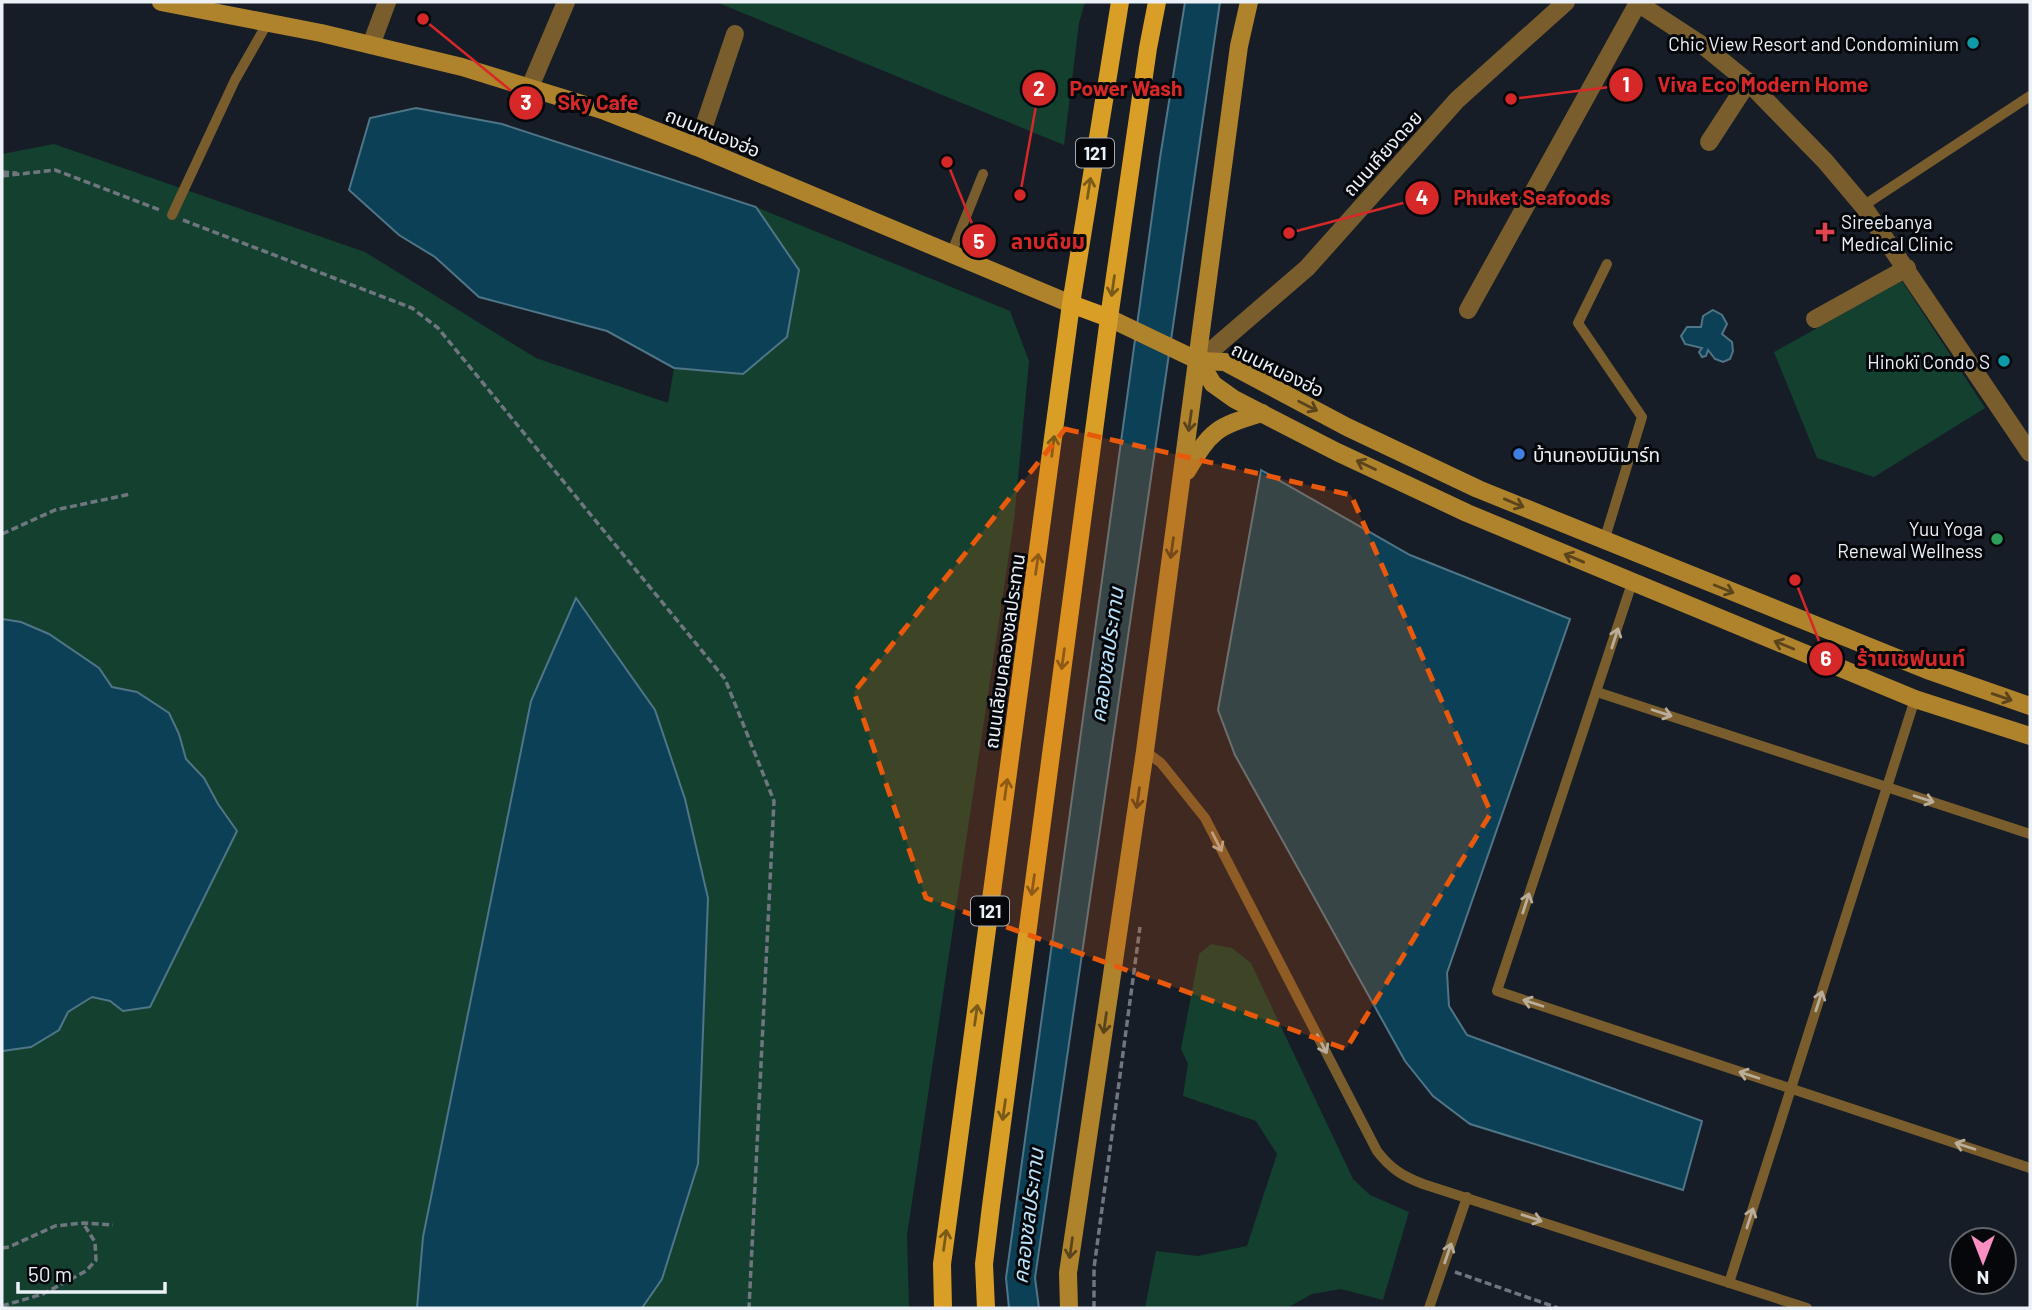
<svg xmlns="http://www.w3.org/2000/svg" width="2032" height="1310" font-family="Barlow,'Noto Sans Thai',sans-serif">
	<rect width="100%" height="100%" fill="#161d27"/>
	<g fill="#14402f">
		<polygon points="716,2 1085,2 1079,23 1064,145"/>
		<polygon points="54,144 365,252 536,358 668,403 674,368 743,374 799,270 756,207 1010,311 1029,361 1014,521 907,1235 909,1308 2,1308 2,154"/>
		<polygon points="1902,281 1985,408 1874,477 1817,458 1774,352"/>
		<polygon points="1211,944 1232,948 1251,963 1353,1179 1370,1195 1409,1212 1383,1300 1341,1289 1312,1294 1287,1308 1145,1308 1156,1251 1198,1256 1247,1246 1277,1154 1256,1121 1183,1096 1188,1064 1181,1049 1199,954"/>
	</g>
	<g fill="#0c4056" stroke="#4f7587" stroke-width="2">
		<polygon points="1185,2 1220,2 1035,1278 1039,1308 1009,1308 1006,1278 1160,158"/>
		<polygon points="416,108 502,124 756,207 799,270 787,337 743,374 674,368 607,331 479,297 435,257 399,235 349,190 370,118"/>
		<polygon points="1713,310 1722,315 1727,324 1722,334 1732,342 1733,351 1730,359 1723,362 1715,359 1708,350 1706,356 1702,357 1699,352 1702,348 1685,344 1681,336 1687,327 1701,327 1703,316"/>
		<polygon points="1261,470 1410,555 1570,619 1447,973 1449,1006 1467,1035 1702,1121 1683,1190 1470,1124 1433,1096 1405,1061 1235,755 1218,710"/>
		<polygon points="576,598 655,710 685,799 708,898 698,1164 662,1279 642,1308 417,1308 423,1237 531,701"/>
		<polygon points="2,619 21,622 49,634 99,668 112,687 137,692 169,713 179,734 186,759 204,778 218,804 237,831 150,1007 123,1011 110,1001 92,997 68,1012 59,1030 31,1047 2,1051"/>
	</g>
	<g fill="none" stroke-linecap="round" stroke-linejoin="round">
		<g stroke="#70767f" stroke-width="3.5" stroke-dasharray="7 3.5" stroke-linecap="butt">
			<polyline points="2,172 17,173"/>
			<polyline points="2,176 55,170 160,210"/>
			<polyline points="183,220 412,308 438,328 725,679 774,801 749,1308"/>
			<polyline points="2,534 55,510 131,494"/>
			<polyline points="2,1248 9,1247 55,1226 83,1223 113,1225"/>
			<polyline points="1455,1272 1558,1308"/>
			<polyline points="2,1306 43,1294 86,1271 96,1260 95,1242 83,1223"/>
			<polyline points="1094,1308 1094,1268 1140,927"/>
		</g>
		<g stroke="#7a5d2c" stroke-width="10">
			<polyline points="1863,206 2030,96"/>
			<polyline points="172,215 235,80 268,22"/>
			<polyline points="951,254 983,174"/>
			<polyline points="1604,541 1642,417 1578,323 1607,264"/>
			<polyline points="1632,583 1497,991 2030,1168"/>
			<polyline points="1597,692 2030,834"/>
			<path d="M1145,751L1161,763L1205,818L1377,1151C1390,1168 1402,1176 1423,1184L1807,1308"/>
			<polyline points="1729,1283 1915,699"/>
			<polyline points="1429,1308 1467,1197"/>
		</g>
		<g stroke="#7a5d2c" stroke-width="18">
			<polyline points="1636,2 1705,47 1748,82 1825,161 1863,206 2030,453"/>
			<polyline points="371,45 387,2"/>
			<polyline points="530,87 566,2"/>
			<polyline points="1709,142 1748,82"/>
			<polyline points="697,147 735,34"/>
			<polyline points="1468,310 1638,3"/>
			<polyline points="1815,319 1907,268"/>
			<polyline points="1199,361 1307,268 1457,100 1566,2"/>
		</g>
		<g stroke="#af822c" stroke-width="18">
			<polyline points="161,2 321,33 462,67 605,111 697,147 1071,304"/>
			<polyline points="1109,318 1199,361 1225,362 1347,427 1478,489 1927,670 2030,706"/>
			<polyline points="1199,361 1213,384 1234,399 1337,452 1467,513 1915,699 2030,736"/>
			<path d="M1187,471C1211,430 1216,427 1262,413"/>
			<polyline points="1069,1308 1068,1273 1145,751 1239,46 1249,2"/>
		</g>
		<g stroke="#d99e25" stroke-width="18">
			<polyline points="1071,304 1109,318"/>
			<polyline points="943,1308 942,1264 1071,304 1120,2"/>
			<polyline points="986,1308 984,1264 991,1206 1109,318 1148,48 1157,2"/>
		</g>
	</g>
	<defs><path id="oneway-shaft" d="M-6 0H5M1.5-3L5.5 0L1.5 3" fill="none" stroke-width="1.6" stroke-linecap="round" stroke-linejoin="round" transform="scale(1.75)"/></defs>
	<g stroke="#7a5a19">
		<use href="#oneway-shaft" transform="translate(1089 188) rotate(-81)"/>
		<use href="#oneway-shaft" transform="translate(1113 286) rotate(98)"/>
		<use href="#oneway-shaft" transform="translate(1053 446) rotate(-83)"/>
		<use href="#oneway-shaft" transform="translate(1037 564) rotate(-82)"/>
		<use href="#oneway-shaft" transform="translate(1063 659) rotate(98)"/>
		<use href="#oneway-shaft" transform="translate(1006 789) rotate(-82)"/>
		<use href="#oneway-shaft" transform="translate(1033 885) rotate(98)"/>
		<use href="#oneway-shaft" transform="translate(976 1015) rotate(-82)"/>
		<use href="#oneway-shaft" transform="translate(1004 1110) rotate(98)"/>
		<use href="#oneway-shaft" transform="translate(945 1240) rotate(-82)"/>
	</g>
	<g stroke="#5a441c">
		<use href="#oneway-shaft" transform="translate(1308 406) rotate(27)"/>
		<use href="#oneway-shaft" transform="translate(1190 421) rotate(98)"/>
		<use href="#oneway-shaft" transform="translate(1366 465) rotate(-155)"/>
		<use href="#oneway-shaft" transform="translate(1514 503) rotate(23)"/>
		<use href="#oneway-shaft" transform="translate(1172 548) rotate(98)"/>
		<use href="#oneway-shaft" transform="translate(1574 558) rotate(-157)"/>
		<use href="#oneway-shaft" transform="translate(1724 589) rotate(22)"/>
		<use href="#oneway-shaft" transform="translate(1784 645) rotate(-158)"/>
		<use href="#oneway-shaft" transform="translate(2002 697) rotate(19)"/>
		<use href="#oneway-shaft" transform="translate(1138 798) rotate(98)"/>
		<use href="#oneway-shaft" transform="translate(1105 1023) rotate(98)"/>
		<use href="#oneway-shaft" transform="translate(1071 1248) rotate(98)"/>
	</g>
	<g stroke="#b9ae9c">
		<use href="#oneway-shaft" transform="translate(1615 638) rotate(-72)"/>
		<use href="#oneway-shaft" transform="translate(1662 713) rotate(18)"/>
		<use href="#oneway-shaft" transform="translate(1924 799) rotate(18)"/>
		<use href="#oneway-shaft" transform="translate(1217 842) rotate(63)"/>
		<use href="#oneway-shaft" transform="translate(1526 903) rotate(-72)"/>
		<use href="#oneway-shaft" transform="translate(1819 1001) rotate(-72)"/>
		<use href="#oneway-shaft" transform="translate(1533 1003) rotate(-162)"/>
		<use href="#oneway-shaft" transform="translate(1322 1044) rotate(63)"/>
		<use href="#oneway-shaft" transform="translate(1749 1075) rotate(-162)"/>
		<use href="#oneway-shaft" transform="translate(1965 1146) rotate(-162)"/>
		<use href="#oneway-shaft" transform="translate(1532 1218) rotate(18)"/>
		<use href="#oneway-shaft" transform="translate(1750 1218) rotate(-72)"/>
		<use href="#oneway-shaft" transform="translate(1448 1253) rotate(-71)"/>
	</g>
	<path fill="#e8590c" fill-opacity="0.2" stroke="#e8590c" stroke-width="5" stroke-dasharray="14 9" stroke-linejoin="round" d="M1065,429L1351,495L1491,813L1346,1049L926,898L854,692Z"/>
	<g fill="#0f9aa8" stroke="#05070b" stroke-width="2.5">
		<circle cx="1973" cy="43" r="7"/>
		<circle cx="2004" cy="361" r="7"/>
	</g>
	<path fill="#e0444e" stroke="#05070b" stroke-width="2.5" d="M1821.5 221.5h7v7h7v7h-7v7h-7v-7h-7v-7h7z"/>
	<circle fill="#3f7fe0" stroke="#05070b" stroke-width="2.5" cx="1519" cy="454" r="7"/>
	<circle fill="#2e9e5b" stroke="#05070b" stroke-width="2.5" cx="1997" cy="539" r="7"/>
	<g text-anchor="middle" dominant-baseline="central" stroke-width="6" stroke-linejoin="round" paint-order="stroke">
		<g fill="#05070b" stroke="#a7abb1" stroke-width="2">
			<rect x="1076" y="138.5" width="38" height="29" rx="5"/>
			<rect x="971" y="896.5" width="38" height="29" rx="5"/>
		</g>
		<g font-size="18" font-weight="bold" fill="#ecf1f8">
			<text x="1095" y="153">121</text>
			<text x="990" y="911">121</text>
		</g>
		<g font-size="19" fill="#ecf1f8" stroke="#05070b" text-anchor="end">
			<text x="1959" y="43">Chic View Resort and Condominium</text>
			<text x="1841" y="221" text-anchor="start">Sireebanya<tspan x="1841" dy="22">Medical Clinic</tspan></text>
			<text x="1990" y="361">Hinokï Condo S</text>
			<text x="1533" y="454" text-anchor="start">บ้านทองมินิมาร์ท</text>
			<text x="1983" y="528">Yuu Yoga<tspan x="1983" dy="22">Renewal Wellness</tspan></text>
		</g>
		<g font-size="19" fill="#ecf1f8" stroke="#05070b">
			<text transform="translate(713 132) rotate(22)">ถนนหนองฮ่อ</text>
			<text transform="translate(1382 153) rotate(-48)">ถนนเคียงดอย</text>
			<text transform="translate(1278 369) rotate(26)">ถนนหนองฮ่อ</text>
			<text transform="translate(1004 651) rotate(-82)">ถนนเลียบคลองชลประทาน</text>
		</g>
		<g font-size="21" font-style="italic" fill="#bae5fd" stroke="#05070b">
			<text transform="translate(1106 655) rotate(-82)">คลองชลประทาน</text>
			<text transform="translate(1027 1216) rotate(-83)">คลองชลประทาน</text>
		</g>
	</g>
	<path fill="none" stroke="#d62828" stroke-width="2.5" d="M1511 99L1626 85M1020 195L1039 89M423 19L526 103M1289 233L1422 198M947 162L979 241M1795 580L1826 659"/>
	<g fill="#d62828" stroke="#05070b" stroke-width="2.5">
		<circle cx="1511" cy="99" r="7"/>
		<circle cx="1020" cy="195" r="7"/>
		<circle cx="423" cy="19" r="7"/>
		<circle cx="1289" cy="233" r="7"/>
		<circle cx="947" cy="162" r="7"/>
		<circle cx="1795" cy="580" r="7"/>
		<circle cx="1626" cy="85" r="18"/>
		<circle cx="1039" cy="89" r="18"/>
		<circle cx="526" cy="103" r="18"/>
		<circle cx="1422" cy="198" r="18"/>
		<circle cx="979" cy="241" r="18"/>
		<circle cx="1826" cy="659" r="18"/>
	</g>
	<g font-size="21" text-anchor="middle" font-weight="bold" fill="#fff">
		<text x="1626" y="92">1</text>
		<text x="1039" y="96">2</text>
		<text x="526" y="110">3</text>
		<text x="1422" y="205">4</text>
		<text x="979" y="249">5</text>
		<text x="1826" y="666">6</text>
	</g>
	<g font-size="21" text-anchor="middle" font-weight="bold" fill="#d62828" stroke="#05070b" stroke-width="6" stroke-linejoin="round" paint-order="stroke">
		<text x="1763" y="92">Viva Eco Modern Home</text>
		<text x="1126" y="96">Power Wash</text>
		<text x="598" y="110">Sky Cafe</text>
		<text x="1532" y="205">Phuket Seafoods</text>
		<text x="1048" y="249">ลาบดีขม</text>
		<text x="1911" y="666">ร้านเชฟนนท์</text>
	</g>
	<rect width="2032" height="1310" fill="none" stroke="#ecf1f8" stroke-width="7"/>
	<g transform="translate(1983 1261) rotate(180)"><circle r="33" fill="#05070b" stroke="#61656a" stroke-width="2"/>
	<path d="M0-5L12 26L0 18L-12 26Z" fill="#fc8fc2"/>
	<text y="-10" font-size="19" font-weight="bold" text-anchor="middle" fill="#ecf1f8">N</text>
	</g>
	<path d="M18 1282v10h147v-10" fill="none" stroke="#ecf1f8" stroke-width="3.5"/>
	<text x="28" y="1282" font-size="21" fill="#ecf1f8" stroke="#05070b" stroke-width="5" paint-order="stroke">50 m</text>
</svg>
